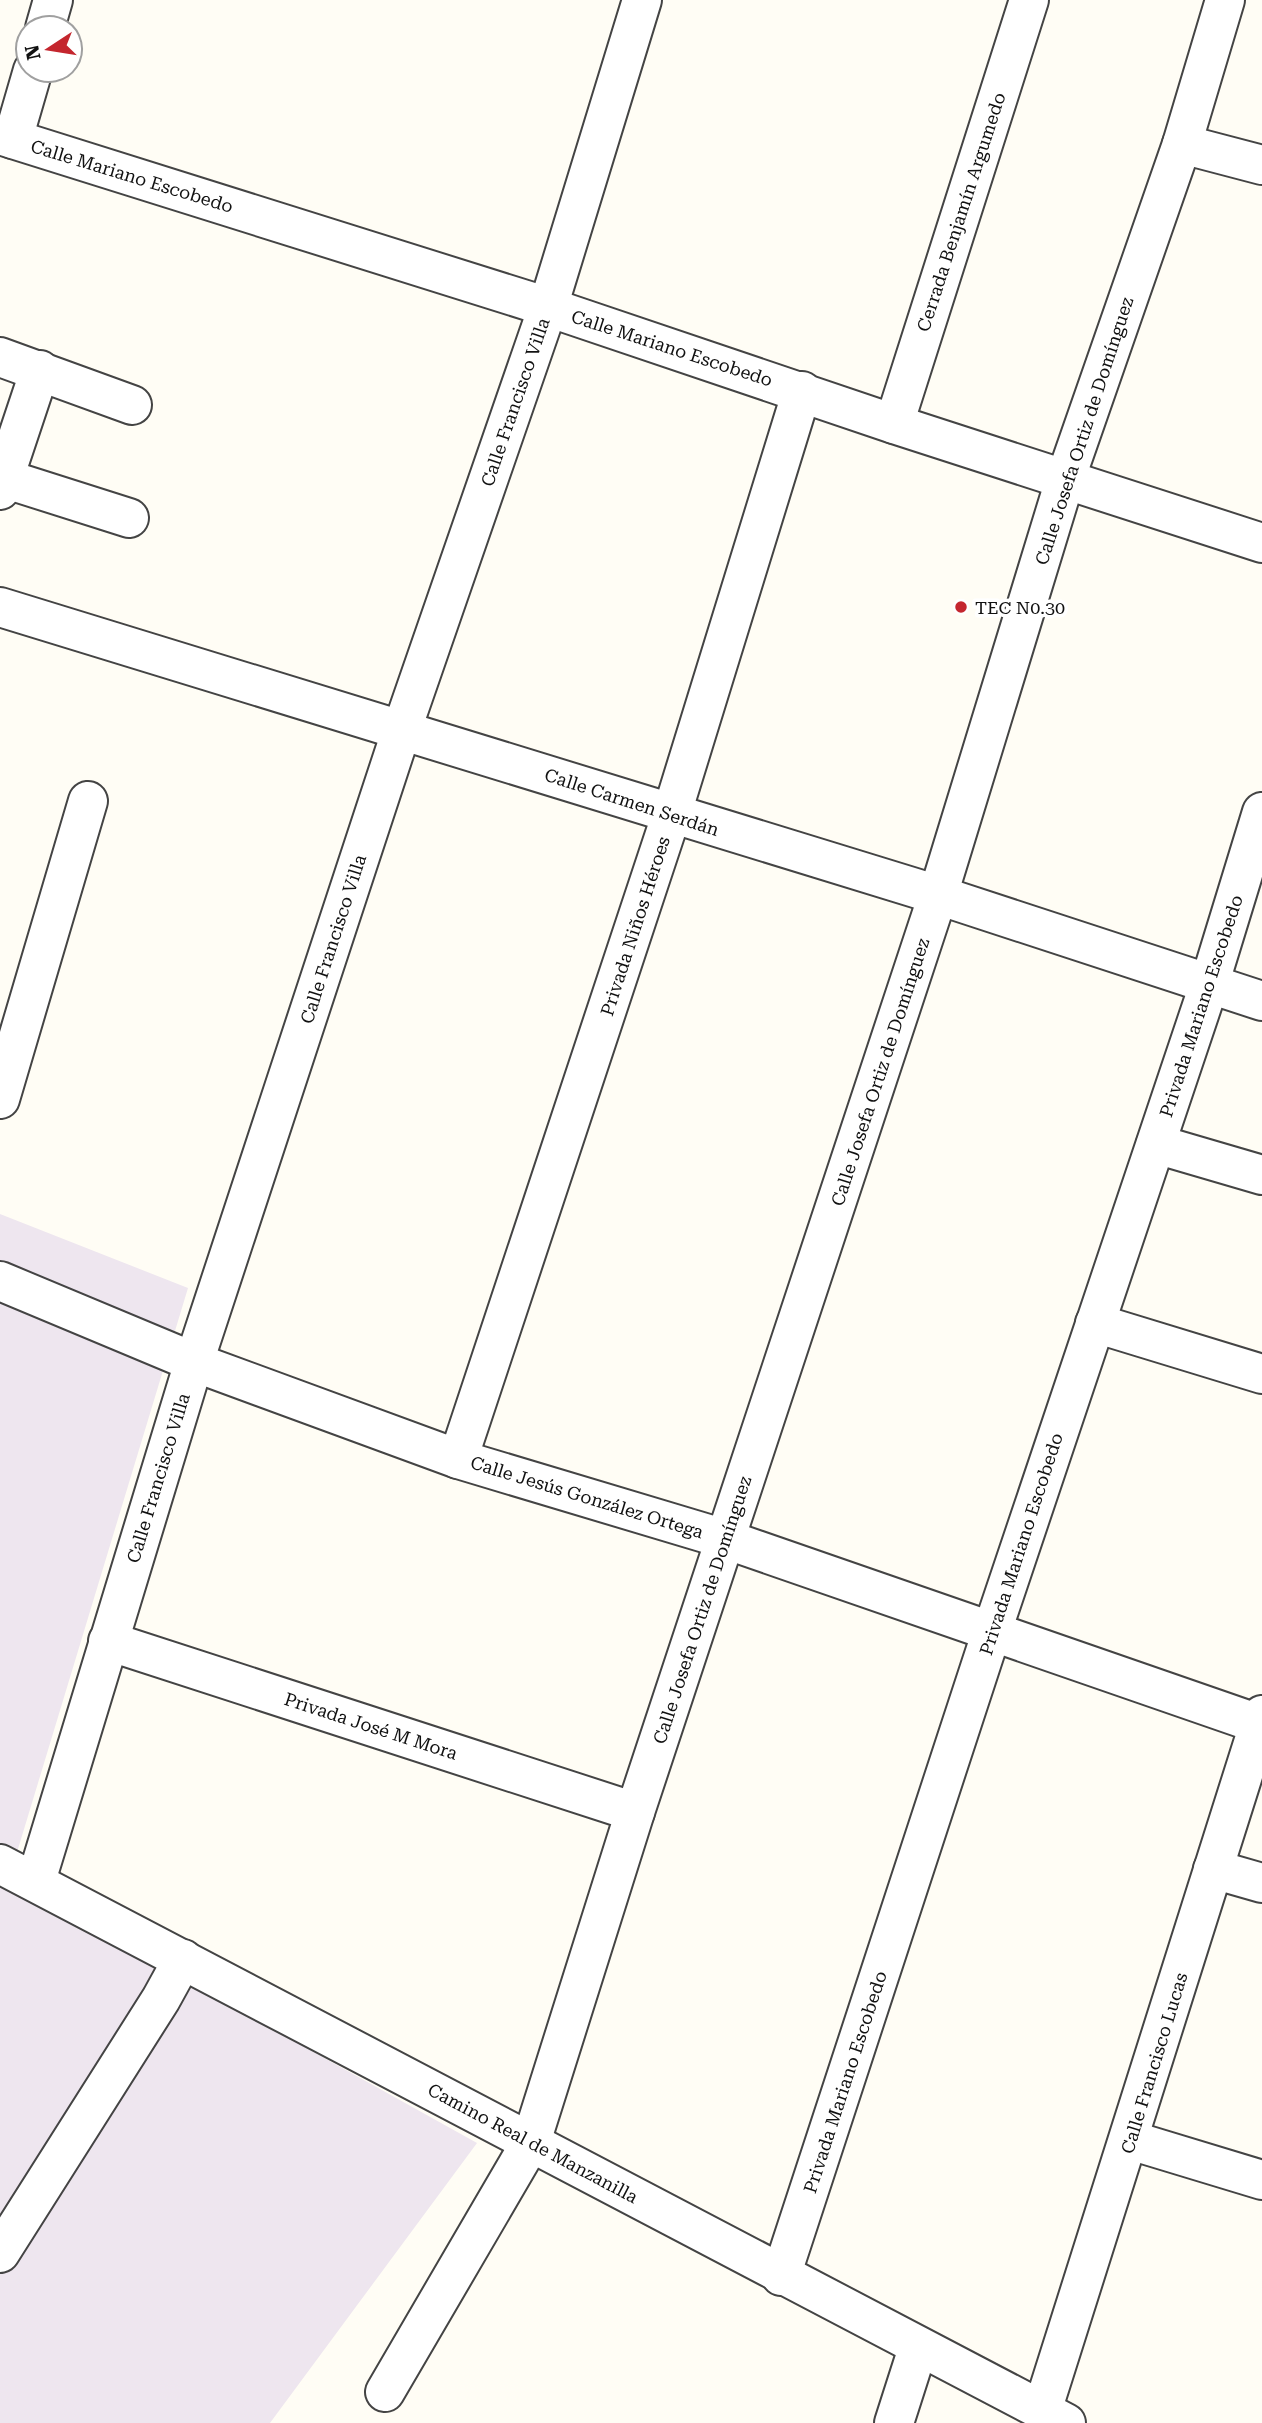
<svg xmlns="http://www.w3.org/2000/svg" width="1262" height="2423" font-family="'Roboto Serif',serif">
	<rect width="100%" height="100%" fill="#fffdf5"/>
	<polygon fill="#eee6ef" points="0,1214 188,1288 8,1882 477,2143 270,2423 0,2423"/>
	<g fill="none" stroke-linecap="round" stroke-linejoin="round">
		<g stroke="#444" stroke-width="42">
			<g id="minor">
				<polyline points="45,28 53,0"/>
				<polyline points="0,135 548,307 894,424 1262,543"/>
				<polyline points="13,139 33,70"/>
				<polyline points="1182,144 1262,165"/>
				<polyline points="0,357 132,405"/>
				<polyline points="894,424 1029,0"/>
				<polyline points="0,477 129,518"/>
				<polyline points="0,490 40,370"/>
				<polyline points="0,607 938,895 1262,1001"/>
				<polyline points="0,1099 88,801"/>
				<polyline points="1156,1144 1262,1175"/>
				<polyline points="0,1281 194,1362 458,1459 725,1539 1259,1724"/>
				<polyline points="1095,1323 1262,1374"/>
				<polyline points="458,1459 671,816 802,391"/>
				<polyline points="108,1641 635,1812"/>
				<polyline points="0,1864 1066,2423"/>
				<polyline points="1213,1869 1262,1883"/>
				<polyline points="36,1881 194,1362 402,729 548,307 642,0"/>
				<polyline points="1130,2140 1262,2180"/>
				<polyline points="0,2253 161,1999 183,1959"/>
				<polyline points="781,2276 992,1631 1209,985 1262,812"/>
				<polyline points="385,2392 531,2142 635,1812 938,895 1065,480 1182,144 1225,0"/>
				<polyline points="1042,2411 1262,1715"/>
				<polyline points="894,2423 918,2348"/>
			</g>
		</g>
		<use href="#minor" stroke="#fff" stroke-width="38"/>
	</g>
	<circle fill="#c4262e" stroke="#fff" stroke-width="2.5" cx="961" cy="607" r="7"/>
	<g text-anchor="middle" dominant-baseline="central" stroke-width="7" stroke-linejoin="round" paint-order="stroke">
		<g font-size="18" fill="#111" stroke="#fff">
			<text transform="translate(132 176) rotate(17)">Calle Mariano Escobedo</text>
			<text transform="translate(961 212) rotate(-72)">Cerrada Benjamín Argumedo</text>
			<text transform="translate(672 348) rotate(18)">Calle Mariano Escobedo</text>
			<text transform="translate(515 402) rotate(-71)">Calle Francisco Villa</text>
			<text transform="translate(1084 431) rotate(-72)">Calle Josefa Ortiz de Domínguez</text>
			<text transform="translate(632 802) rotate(18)">Calle Carmen Serdán</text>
			<text transform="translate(635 926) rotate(-72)">Privada Niños Héroes</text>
			<text transform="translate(333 939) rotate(-72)">Calle Francisco Villa</text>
			<text transform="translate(1201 1006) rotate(-72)">Privada Mariano Escobedo</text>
			<text transform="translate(880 1072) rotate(-72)">Calle Josefa Ortiz de Domínguez</text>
			<text transform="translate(158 1478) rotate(-73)">Calle Francisco Villa</text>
			<text transform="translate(587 1497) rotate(17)">Calle Jesús González Ortega</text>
			<text transform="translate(1021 1544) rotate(-72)">Privada Mariano Escobedo</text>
			<text transform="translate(702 1610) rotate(-72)">Calle Josefa Ortiz de Domínguez</text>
			<text transform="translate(371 1726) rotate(18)">Privada José M Mora</text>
			<text transform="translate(1154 2063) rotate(-73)">Calle Francisco Lucas</text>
			<text transform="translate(845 2082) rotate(-72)">Privada Mariano Escobedo</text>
			<text transform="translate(533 2143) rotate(28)">Camino Real de Manzanilla</text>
		</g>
		<g font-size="18" fill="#111" stroke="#fff" text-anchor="start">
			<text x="975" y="607">TEC N0.30</text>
		</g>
	</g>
	<g transform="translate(49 49) rotate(258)"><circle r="33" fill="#ffffff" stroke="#a0a0a0" stroke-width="2"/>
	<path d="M0-5L12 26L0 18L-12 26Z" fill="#c4262e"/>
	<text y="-10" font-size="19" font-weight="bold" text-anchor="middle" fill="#111111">N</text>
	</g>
</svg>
